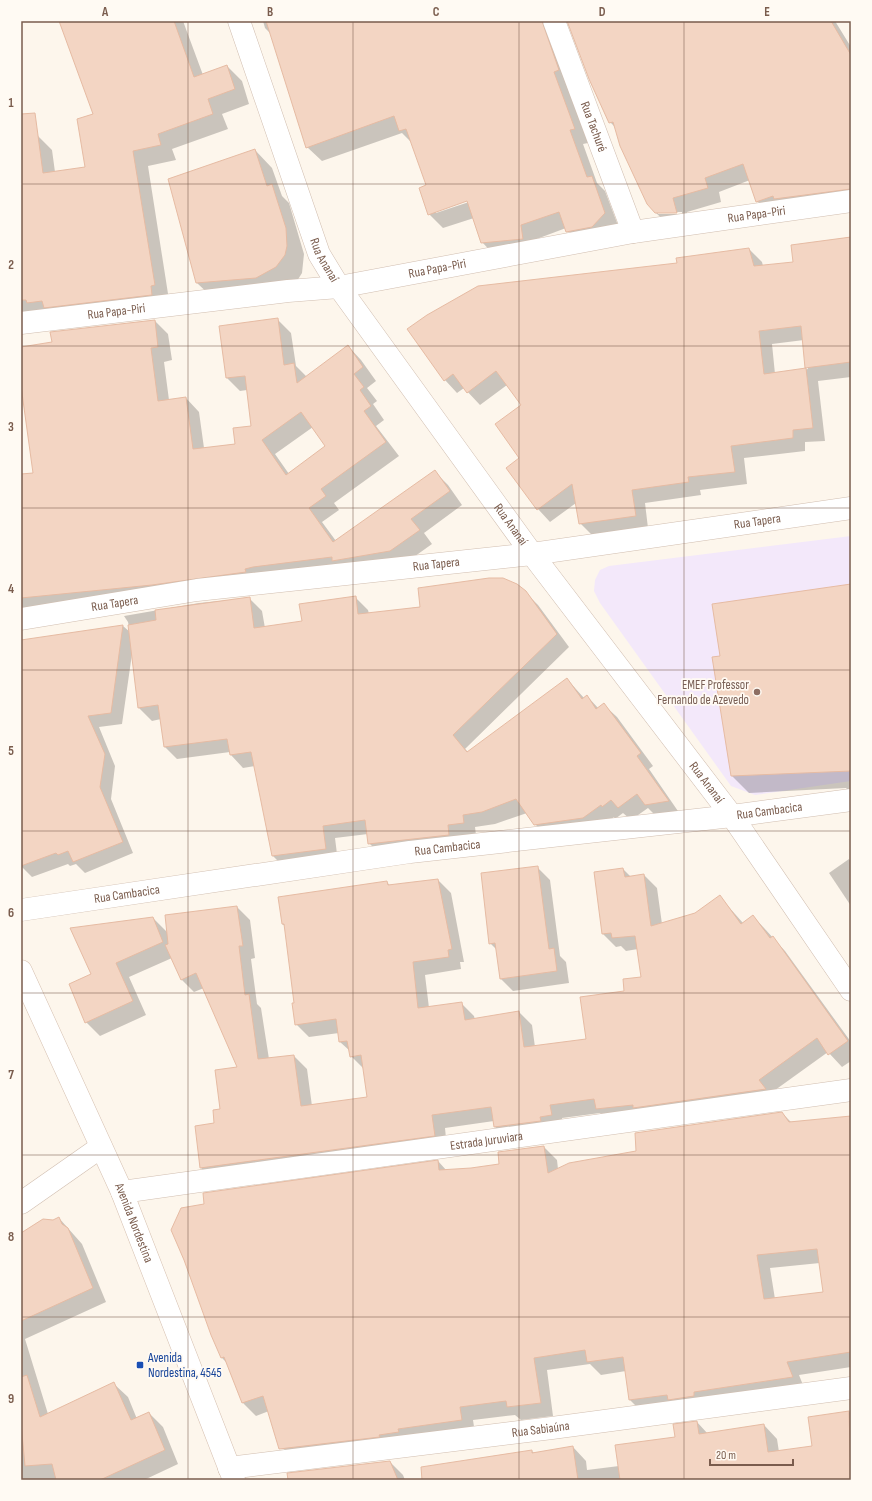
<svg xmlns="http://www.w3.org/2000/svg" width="872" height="1501" font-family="'Sofia Sans Condensed',sans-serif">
	<rect width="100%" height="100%" fill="#fdf6ec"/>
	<polygon fill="#f3e8fa" points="851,536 851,781 755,795 731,786 600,603 594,591 595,580 600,570 609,566"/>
	<g fill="#0003" fill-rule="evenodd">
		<polygon points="63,21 183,21 203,75 227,66 242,81 249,104 222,114 228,129 172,149 176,160 148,166 169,300 21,314 21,141 37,135 52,150 55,172 86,168 94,114"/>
		<path d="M263,21H835L851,47V204L772,215L757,201L750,180L719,192L721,202L687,212L691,227H671L656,213L616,128L610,122L569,23H564L588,143L583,144L597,183L605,191L619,228L581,246L566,228L534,240L496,257L482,242L474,218L443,228L429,214L427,186L412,143L402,133L322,161L307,147L271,34L265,28ZM471,199L472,201L436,213V211ZM658,212H682V214H658Z"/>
		<polygon points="255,150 272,168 282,196 289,203 304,254 302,273 297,281 215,300 197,283"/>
		<path d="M851,237V377L818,381L825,441L805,442V451L744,458L747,484L700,490L701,495L645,503L648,528L593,536L580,523L576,503L550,522L538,509L520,458L522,405L507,385L480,405L464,388L457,393L445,380L408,330L678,264L749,249L762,262L763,266L794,263L792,246ZM804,340L808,369L775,374L772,344Z"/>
		<path d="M278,320L291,333L296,366L307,377L348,346L361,360L376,381L367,388L377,401L373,404L384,420L376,426L399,456L334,503L339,510L322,522L336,541L435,472L448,485L462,505L424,533L432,544L404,564L21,614V475L34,473L21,384V348L53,343L155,321L168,334L172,360L164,362L169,400L186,398L199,412L204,448L236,444L252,426L247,390L240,391L227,378ZM313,427L327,446L289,474L275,454Z"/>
		<polygon points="851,585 851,793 846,788 749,793 732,776 721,657"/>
		<polygon points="525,592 538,605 569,647 465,749 468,752 567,679 584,698 587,696 599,709 604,705 617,717 653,766 649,769 680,814 658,818 648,808 631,820 623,813 615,819 614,817 596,830 548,837 535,824 527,813 495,824 475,827 476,835 382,856 369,843 368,834 335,838 338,862 286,869 273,856 255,766 243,768 231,755 230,752 177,759 164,746 161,719 152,721 139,708 132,654 122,724 99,727 115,766 111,799 133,853 85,873 76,864 70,866 68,864 32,877 21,866 21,671 62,635 123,626 130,632 128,622 124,616 199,603 249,598 262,611 265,628 303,622 355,597 368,610 369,614"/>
		<polygon points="849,859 851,862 851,906 829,873"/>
		<polygon points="537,867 550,880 560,956 566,962 569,983 513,991 500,978 497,950 490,943"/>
		<polygon points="623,869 631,877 644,875 657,888 662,924 696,914 720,897 743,923 753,916 785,951 851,1042 851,1061 842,1067 828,1052 771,1093 609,1122 600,1113 562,1118 564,1128 508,1140 495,1127 494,1121 445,1128 447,1148 214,1181 201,1168 196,1126 216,1124 238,1068 204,988 194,992 181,979 172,958 129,977 146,1015 100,1036 86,1022 92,975 153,918 168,933 237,907 250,920 255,958 251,959 257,1004 261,1008 269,1059 294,1056 307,1069 312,1106 368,1098 364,1069 351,1056 350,1051 340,1042 339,1033 309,1037 296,1024 295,1004 285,926 282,924 387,882 390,886 438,880 451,893 464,962 460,962 461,969 425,975 429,1008 461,1003 474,1016 475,1020 519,1012 532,1025 535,1047 587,1040 625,992 642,978 638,949 626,951 621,946 616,947 603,934"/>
		<path d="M782,1113L791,1122L851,1117V1367L799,1375L805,1390L643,1413L630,1400L626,1371L601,1375L590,1364L547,1370L553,1416L521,1420L515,1415L473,1420L475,1433L292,1457L279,1444L269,1411L256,1416L243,1403L227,1363L222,1358L212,1334L438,1161L447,1171L471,1169L501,1165L544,1147L557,1160L558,1169L637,1152ZM820,1263L824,1292L775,1299L770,1268Z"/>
		<polygon points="59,1218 82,1244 106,1302 25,1339 48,1414 114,1384 128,1397 137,1419 149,1413 163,1427 178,1464 144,1480 21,1480 21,1234"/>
		<polygon points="849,1412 851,1413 851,1480 453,1480 532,1451 534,1453 573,1447 586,1461 587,1470 619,1466 676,1438 697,1422 708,1434 764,1425 777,1439 779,1452 813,1447"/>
		<polygon points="390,1462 403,1475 405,1480 317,1480"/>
	</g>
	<g fill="#f3d5c3" stroke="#e6bba3" fill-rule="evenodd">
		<polygon points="59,21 174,21 194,77 227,65 235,89 208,99 213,114 158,134 161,145 133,151 155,285 151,286 152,295 44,308 42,301 27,303 26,300 21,300 21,114 35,113 43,173 85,167 77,119 93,114"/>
		<polygon points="266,21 542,21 559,70 554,72 575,129 570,130 587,177 592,176 605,213 592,227 566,232 559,212 521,225 523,239 481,243 467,201 428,215 419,188 426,185 406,129 399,131 394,116 306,148"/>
		<polygon points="567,21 831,21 851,55 851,189 774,199 773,196 756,202 743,164 705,178 708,188 673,198 677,213 655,213 647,204 620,146 613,122 609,123 589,79"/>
		<polygon points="255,149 267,186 272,184 286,228 287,246 285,255 276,267 256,278 196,283 168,179"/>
		<polygon points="851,237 851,362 805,368 801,326 759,331 764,374 806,368 813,428 793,430 793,438 731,446 735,472 688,477 689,482 632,490 636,516 579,524 572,484 537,510 506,468 519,458 495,424 521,405 496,371 467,393 453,374 444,381 407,329 427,315 478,286 677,263 676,258 749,248 754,266 793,262 791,245"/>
		<path d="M278,318L284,365L294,363L297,383L348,345L363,367L354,374L364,387L360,390L371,406L364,411L386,442L321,489L326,496L309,508L333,542L435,470L450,491L411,519L420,530L390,551L332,561V557L253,567L245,569L246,572L152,585L21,598V474L33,473L21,386V347L52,342L50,332L155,320L158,347L151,348L158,401L186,397L193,449L235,444L233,428L251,426L245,376L226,378L219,326ZM301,412L325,446L286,475L262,440Z"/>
		<polygon points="489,578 503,578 517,584 526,591 557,634 453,735 467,752 567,678 582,699 587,695 596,709 604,703 641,753 637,756 669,801 645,805 637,794 618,808 611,800 602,807 601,805 583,818 534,825 516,799 482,812 463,815 464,823 448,825 449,835 368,844 365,820 323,826 326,849 272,856 251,752 230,755 227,739 164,747 158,705 138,708 128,625 156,620 155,610 250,597 254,628 302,621 299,604 356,596 358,614 420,607 418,588"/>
		<polygon points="851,584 851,771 731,776 712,657 720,656 712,604"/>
		<polygon points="123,625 111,713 88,716 105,754 100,787 123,842 73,862 68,851 58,855 56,853 21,866 21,640"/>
		<polygon points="538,866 549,949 554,948 557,971 500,979 495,943 489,944 481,873"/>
		<polygon points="623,868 625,877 644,874 651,926 695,913 720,895 741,924 753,915 770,938 773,936 848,1041 828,1055 817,1038 759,1080 766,1089 633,1108 633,1105 596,1109 594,1099 550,1105 552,1115 540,1117 541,1121 494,1127 491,1107 432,1115 435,1136 200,1168 195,1126 214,1123 213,1110 220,1109 215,1070 237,1067 196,973 181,980 165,945 168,944 165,915 237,906 243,946 239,946 245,995 249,994 258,1059 294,1055 301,1106 367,1097 361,1055 350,1057 347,1041 339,1042 336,1019 295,1025 292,1003 294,1003 284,924 282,924 278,897 387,881 388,885 438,879 452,949 448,950 449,957 413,962 418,1008 462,1002 465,1020 519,1011 524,1047 586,1039 580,997 624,991 623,979 641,977 635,936 612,938 611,933 602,934 594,872"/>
		<polygon points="153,917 163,942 116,963 133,1001 85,1023 69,984 91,974 70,928"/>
		<path d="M782,1112L789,1122L851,1116V1352L787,1362L793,1377L694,1392V1396L668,1400L667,1395L629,1400L623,1357L587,1362L585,1350L534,1358L541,1403L507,1407L506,1401L460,1407L462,1420L398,1429L399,1432L379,1435L380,1437L279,1449L263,1396L242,1403L224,1357L221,1358L211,1335L184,1260L171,1230L181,1208L204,1204L203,1193L438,1160L439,1170L471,1168L499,1164L498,1152L544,1146L548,1173L569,1163L636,1151L635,1133ZM817,1249L823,1292L764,1299L757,1255Z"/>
		<polygon points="59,1217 62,1224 68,1228 93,1288 21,1321 21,1233 43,1219 53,1220"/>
		<polygon points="27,1375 40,1417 114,1382 131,1420 149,1412 165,1450 100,1480 56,1480 52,1464 25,1466 21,1423 21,1377"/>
		<polygon points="849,1411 851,1480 620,1480 615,1445 675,1437 673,1424 697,1421 699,1434 764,1424 768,1452 812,1446 808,1417"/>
		<polygon points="573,1446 578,1480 422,1480 421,1467 532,1450 532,1453"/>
		<polygon points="390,1461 398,1480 288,1480 287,1473"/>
	</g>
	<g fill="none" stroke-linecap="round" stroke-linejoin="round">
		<g stroke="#d1beb0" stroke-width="23">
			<g id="minor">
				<path id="s1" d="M239,21L319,254L339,287L532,554L732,816L851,990"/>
				<path id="s2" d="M554,21L633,232"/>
				<path id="s3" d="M21,323L288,291L339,287L633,232L851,201"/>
				<path id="s4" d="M21,619L197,590L532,554L851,508"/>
				<path id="s5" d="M21,910L410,852L732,816L851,800"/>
				<path id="s6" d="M122,1192L851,1090"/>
				<polyline points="21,1203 101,1147"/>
				<path id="s7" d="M229,1468L552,1428L851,1388"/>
			</g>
		</g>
		<g stroke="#d6c0b0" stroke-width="23">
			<g id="secondary">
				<path id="s8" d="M21,971L122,1192L234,1480"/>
			</g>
		</g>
		<use href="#minor" stroke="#fff" stroke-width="22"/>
		<use href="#secondary" stroke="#fff" stroke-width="22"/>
	</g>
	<path fill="none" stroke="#7a5c4d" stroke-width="1" stroke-opacity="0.55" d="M188,21V1480M353,21V1480M519,21V1480M684,21V1480M21,184H851M21,346H851M21,508H851M21,670H851M21,831H851M21,993H851M21,1155H851M21,1317H851"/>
	<circle fill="#8d6e63" stroke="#fffaf3" stroke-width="1.5" cx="757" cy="692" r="4"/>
	<rect fill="#1a4fb4" stroke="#fffaf3" stroke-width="1.5" x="136" y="1361" width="8" height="8" rx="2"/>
	<g text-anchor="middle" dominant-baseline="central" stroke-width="3.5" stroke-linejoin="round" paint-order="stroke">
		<g font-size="13" fill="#7a5c4d" stroke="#fffaf3">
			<text stroke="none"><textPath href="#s2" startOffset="113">Rua Tachuré</textPath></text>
			<text stroke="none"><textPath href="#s3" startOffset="744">Rua Papa-Piri</textPath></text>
			<text stroke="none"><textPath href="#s1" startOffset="254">Rua Ananaí</textPath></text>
			<text stroke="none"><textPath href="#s3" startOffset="420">Rua Papa-Piri</textPath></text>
			<text stroke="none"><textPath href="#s3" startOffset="96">Rua Papa-Piri</textPath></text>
			<text stroke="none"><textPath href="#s4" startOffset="743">Rua Tapera</textPath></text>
			<text stroke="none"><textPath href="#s1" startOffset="578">Rua Ananaí</textPath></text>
			<text stroke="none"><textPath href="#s4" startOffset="419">Rua Tapera</textPath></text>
			<text stroke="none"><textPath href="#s4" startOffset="95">Rua Tapera</textPath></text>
			<text stroke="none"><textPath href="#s1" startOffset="902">Rua Ananaí</textPath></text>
			<text stroke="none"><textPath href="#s5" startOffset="755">Rua Cambacica</textPath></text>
			<text stroke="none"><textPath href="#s5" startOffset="431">Rua Cambacica</textPath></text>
			<text stroke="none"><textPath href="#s5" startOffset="107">Rua Cambacica</textPath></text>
			<text stroke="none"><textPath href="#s6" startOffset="368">Estrada Juruviara</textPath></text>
			<text stroke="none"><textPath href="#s8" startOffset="276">Avenida Nordestina</textPath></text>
			<text stroke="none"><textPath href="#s7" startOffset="314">Rua Sabiaúna</textPath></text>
		</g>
		<g font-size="13" fill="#785e54" stroke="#fffaf3" text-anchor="end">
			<text x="749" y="685">EMEF Professor<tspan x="749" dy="15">Fernando de Azevedo</tspan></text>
		</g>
		<g font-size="13" fill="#164399" stroke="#fffaf3" text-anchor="start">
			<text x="148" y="1358">Avenida<tspan x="148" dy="15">Nordestina, 4545</tspan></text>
		</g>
	</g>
	<rect width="872" height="1501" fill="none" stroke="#fffaf3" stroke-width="44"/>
	<path d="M710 1459v6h83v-6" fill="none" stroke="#7a5c4d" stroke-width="2"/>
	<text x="716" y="1459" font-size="12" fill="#7a5c4d" stroke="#fffaf3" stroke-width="3" paint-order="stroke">20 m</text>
	<rect x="22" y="22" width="828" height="1457" fill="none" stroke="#7a5c4d" stroke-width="1.5"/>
	<g font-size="13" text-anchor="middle" font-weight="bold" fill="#7a5c4d">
		<text x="105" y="16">A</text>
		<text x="270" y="16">B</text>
		<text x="436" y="16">C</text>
		<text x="602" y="16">D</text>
		<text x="767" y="16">E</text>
		<text x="11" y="107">1</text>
		<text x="11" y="269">2</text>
		<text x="11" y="431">3</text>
		<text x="11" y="593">4</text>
		<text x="11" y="755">5</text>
		<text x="11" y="917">6</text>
		<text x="11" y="1079">7</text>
		<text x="11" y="1241">8</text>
		<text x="11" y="1403">9</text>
	</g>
</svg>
